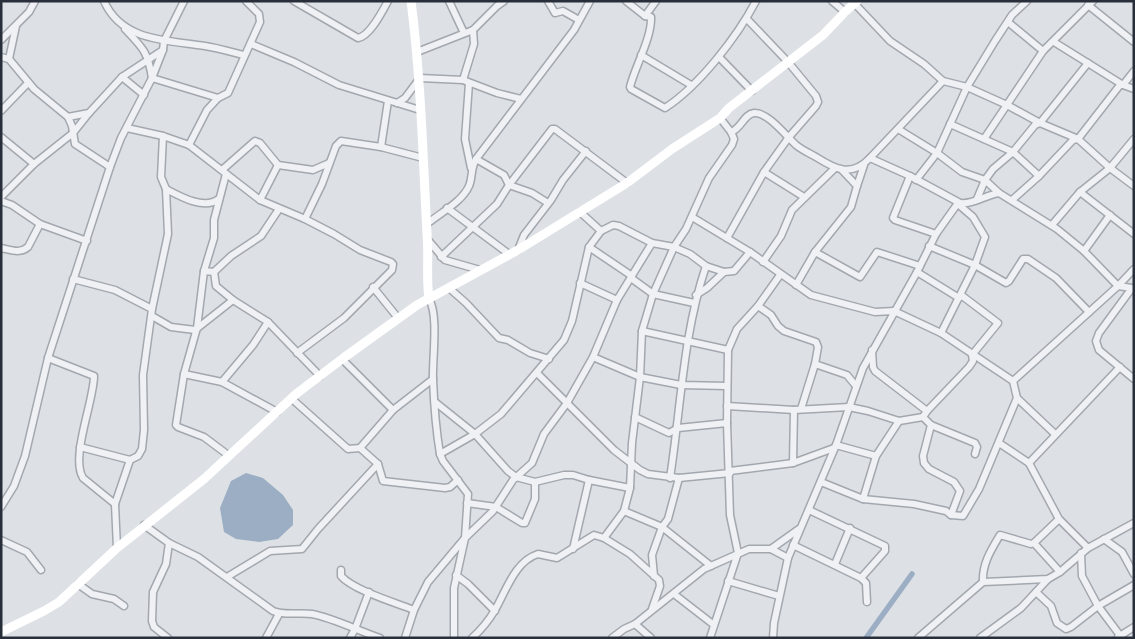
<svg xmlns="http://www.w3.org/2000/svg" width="1135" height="639" font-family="'Noto Sans',sans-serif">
	<rect width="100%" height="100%" fill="#dde1e6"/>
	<polygon fill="#9baec3" points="246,473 263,478 283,495 293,510 293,525 278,539 259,542 236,539 224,532 220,508 231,481"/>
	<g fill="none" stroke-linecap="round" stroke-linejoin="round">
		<polyline stroke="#9baec3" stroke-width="5.5" points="866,638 912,574"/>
		<g stroke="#a3a8af" stroke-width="9">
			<g id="street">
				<path d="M104,1C122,42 168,40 205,46C218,48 231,52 243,55"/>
				<path d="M294,1L358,38C370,36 382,12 388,1"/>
				<polyline points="449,1 464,33"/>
				<polyline points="548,1 555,13 563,11 579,20"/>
				<polyline points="626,1 645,16"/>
				<path d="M656,1L645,16L651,17C652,38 635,66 630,87L631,89L665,108C699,86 737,37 756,1"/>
				<polyline points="832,1 845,12"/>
				<polyline points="855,4 890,41 924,64 943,81 967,87 1007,105 1040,123 1078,139 1110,168 1134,186"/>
				<polyline points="1088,5 1134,42"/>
				<polyline points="1008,22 1043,51"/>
				<path d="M125,29C143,48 148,52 152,78L218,98"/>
				<polyline points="1,40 29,12 35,1"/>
				<polyline points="1054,42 1123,85 1134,89"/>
				<polyline points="251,44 294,62 339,85 420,110"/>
				<polyline points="417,52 473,30 497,6 504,1"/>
				<polyline points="641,55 691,85"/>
				<polyline points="1,57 9,59 34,89 68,117 89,113 122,77 163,50"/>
				<polyline points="719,57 752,91"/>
				<polyline points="9,59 16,26"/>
				<polyline points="122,77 144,95"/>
				<polyline points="463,80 474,44 473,30"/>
				<polyline points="469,83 465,139 471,168"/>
				<polyline points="397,103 405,98 420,78 463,80 497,93 521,99"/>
				<polyline points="1,111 28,83"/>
				<polyline points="68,117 72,126 75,144 110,167"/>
				<path d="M720,118L731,132C741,129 744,114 754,113C768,112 786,136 796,145C802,150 809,153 816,157C835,169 851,178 870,158L910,176L960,203C972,205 986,195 999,193L1057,229L1084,251L1118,286L1132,288L1099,333L1096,341L1099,350L1134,379"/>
				<polyline points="950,124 1013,152 1039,176"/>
				<polyline points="127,128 163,136 189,145 260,200 305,219 334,234 360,250 391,262 393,264 392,270 344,318 297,353"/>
				<polyline points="898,129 937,153 962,172 985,180 999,193"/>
				<polyline points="1,137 34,164"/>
				<polyline points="984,139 1043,51 1093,1"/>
				<polyline points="189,145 207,110 218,98 228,93 260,22 259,14 246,1"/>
				<polyline points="381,147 388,101"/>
				<polyline points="870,158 943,81"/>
				<polyline points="222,170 255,141 260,143 278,165 313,170 329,163"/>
				<polyline points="764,172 804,197"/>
				<polyline points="910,176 893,218 895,220 936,234"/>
				<polyline points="916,180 937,153 967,87 995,41 1012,15 1027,1"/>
				<polyline points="857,186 864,165"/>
				<path d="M166,189C181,197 204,210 219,199"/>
				<polyline points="1080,192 1134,234"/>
				<polyline points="1,197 34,164 73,133 89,113"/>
				<polyline points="977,199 985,180 993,169 1013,152 1035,125 1040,123 1088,63"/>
				<polyline points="260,200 278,165"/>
				<polyline points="1012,200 1039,176 1073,140 1078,139 1120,85 1123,85 1134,71"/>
				<polyline points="1,201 12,205 40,224 87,241"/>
				<polyline points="548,203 532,193 509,185 552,129 555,129 627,183"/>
				<polyline points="447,208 509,254"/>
				<polyline points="580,212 601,231 613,225 619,226 652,243 674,247 690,254 706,266 724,272"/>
				<polyline points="692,217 750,252 811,295 875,312 894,311 941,333 1013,381 1017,398 1055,434"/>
				<polyline points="305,219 322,184 336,146 341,141 381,147 423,158"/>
				<path d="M427,224C440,213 462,202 469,186C473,177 470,170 476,159L574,30L590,1"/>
				<polyline points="1052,225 1080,192 1110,168 1134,139"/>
				<polyline points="727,238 764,172 789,137 816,106 818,102 816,96 788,62 747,19"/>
				<polyline points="428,240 445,260 480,270"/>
				<polyline points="929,246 975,265 1006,283 1009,281 1023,259 1028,259 1056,278 1089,312"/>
				<polyline points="589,247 632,276"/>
				<path d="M1,248C11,250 20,254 28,247L40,224"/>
				<polyline points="518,250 524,235 551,200 563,180 586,151"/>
				<polyline points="1084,251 1110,215"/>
				<polyline points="815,252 860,277 877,252 920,266"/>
				<polyline points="441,257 497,204 509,185 504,175 476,159"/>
				<polyline points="763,262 781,236 792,210 835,168"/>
				<polyline points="204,271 197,328 184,374 176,425 178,427 204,437 228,455"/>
				<polyline points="214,272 231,256 261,236 279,209"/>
				<polyline points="917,272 959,298"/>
				<polyline points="631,278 653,294 694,303"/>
				<polyline points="73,279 115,290 152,309"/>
				<polyline points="580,283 617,300"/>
				<polyline points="796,285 815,252 851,207 857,186 841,169"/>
				<polyline points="373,287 398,318"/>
				<polyline points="449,288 466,303 499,338 508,340 530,353 549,359"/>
				<polyline points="696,295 707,288 724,272 734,271 750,252"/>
				<path d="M429,299C439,315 432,360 433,380C434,404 436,430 440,454L443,461L468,494L465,538L454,588V638"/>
				<polyline points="758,306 771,315 778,326 784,331 816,342 818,347 815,364 847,375 856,386"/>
				<polyline points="152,316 171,327 195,330 233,300"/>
				<polyline points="268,322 320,376"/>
				<polyline points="642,331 728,350"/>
				<polyline points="941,333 975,265 985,237 973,217 958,204"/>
				<polyline points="872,350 873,367 875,371 927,411"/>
				<polyline points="593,357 640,377 681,385 727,386"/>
				<path d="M48,358L94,376C94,401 70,457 83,478L115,504"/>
				<polyline points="342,359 393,410"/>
				<polyline points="537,373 614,450 640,470 648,474 679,478 730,473"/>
				<polyline points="184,374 222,382 277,412"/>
				<polyline points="1013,381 1118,286 1134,269"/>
				<polyline points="222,382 253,345 268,322 233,300 216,286 214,272 204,271 214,238 214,220 226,174"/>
				<polyline points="292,399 348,449 360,448 393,410 433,379"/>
				<polyline points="435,402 475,434 508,471 516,477 535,482 564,475 573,475 589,480 630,488"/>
				<polyline points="727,406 794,410 849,407 868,411 899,421 923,417 931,425 975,443 977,447 975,454"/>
				<polyline points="801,409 815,364"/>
				<polyline points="635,417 669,433 678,428 727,423"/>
				<polyline points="923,417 927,411 969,367 973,361 972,355 998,323 961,295"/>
				<polyline points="931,425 923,456 924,463 929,469 954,482 960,491 951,515"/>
				<polyline points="999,443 1029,463 1059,519 1088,548"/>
				<polyline points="836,445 876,456 899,421"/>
				<polyline points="80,447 130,460"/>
				<polyline points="440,454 475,434 501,414 564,340 572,321 589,247 601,231"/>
				<polyline points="793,463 794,410"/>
				<polyline points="1029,463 1120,367"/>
				<polyline points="378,464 383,481 445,488 450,487 458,480"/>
				<polyline points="730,471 793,463 834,448"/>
				<path d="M670,478C681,407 683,334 706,266"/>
				<polyline points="821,482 863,499 914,504 946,511 951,515 963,516 979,489 1017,398"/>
				<polyline points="863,499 876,456"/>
				<polyline points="467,503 496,507 522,523 525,523 535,499 535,482"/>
				<polyline points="1,507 14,486 25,456 48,358 110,167 121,138 152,78 163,50 164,41 184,1"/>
				<polyline points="809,510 885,546 885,551 861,578"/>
				<polyline points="624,511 662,527 711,566"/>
				<path d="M144,525L169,543L198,557L273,611C285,616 299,612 312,614C333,618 359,631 380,638"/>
				<polyline points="604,538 630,554 659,580 660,586 652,609"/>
				<polyline points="1104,539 1122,552 1134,574"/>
				<polyline points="1,540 27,552 41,570"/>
				<polyline points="1034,543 1060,572"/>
				<polyline points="793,545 861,578 866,583 867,602"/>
				<polyline points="117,548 115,504 130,460 138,456 142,449 144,430 143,375 152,309 168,234 166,189 161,177 163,136"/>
				<polyline points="573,549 589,480"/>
				<polyline points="771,549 788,558"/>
				<polyline points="1081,553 1082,576 1098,606 1122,638"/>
				<polyline points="835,564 850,528"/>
				<path d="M341,570V576C353,590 396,603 414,610"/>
				<polyline points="456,575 468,584 495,611"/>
				<polyline points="654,576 652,555 662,527 668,519 679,478"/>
				<polyline points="227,577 270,551 302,549 318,529 378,464 360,448"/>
				<polyline points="728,581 779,596"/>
				<path d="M983,582C982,564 991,550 1000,535L1031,544L1034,543L1059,519"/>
				<polyline points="78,584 92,594 114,599 124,606"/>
				<polyline points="1036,592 1051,606 1057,623 1066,629 1071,627 1098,606 1134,585"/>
				<polyline points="674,594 714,625"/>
				<polyline points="635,624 651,638"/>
				<polyline points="1118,637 1134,627"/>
				<polyline points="168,638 154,627 152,621 153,592 166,564 169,543"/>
				<polyline points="266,638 279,614"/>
				<polyline points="350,638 355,629 369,592"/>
				<polyline points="405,638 414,610 428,582 465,538 493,511 513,480 532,463 544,434 567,403 593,357 617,300 652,243"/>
				<path d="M472,638C481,630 489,620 495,610C506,591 515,561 538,554L557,558L594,535L604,538L624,511L630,488L632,443L640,377L642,331L653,294L674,247L686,229L709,178L732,145L734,139L731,132"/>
				<polyline points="612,638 624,629 635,624 704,569 749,549 771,549 799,529"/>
				<polyline points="710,638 738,553 730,515 727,423 728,350 737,329 758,306 780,275"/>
				<polyline points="773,638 774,623 788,558 836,445 863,368 917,272 936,234 958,203 960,203"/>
				<polyline points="918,638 983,582 1048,579 1060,572 1088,548 1134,523"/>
				<polyline points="980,638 1021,608 1048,579"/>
			</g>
		</g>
		<use href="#street" stroke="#f0f1f5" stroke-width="6"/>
		<g stroke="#fff" stroke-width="9">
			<path d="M411,1C421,79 423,157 427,234C429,256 426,278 429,299"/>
			<polyline points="1,632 44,611 59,602 117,548 204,479 296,394 342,359 417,305 518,250 627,183 672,149 720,118 729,108 823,35 845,12 857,1"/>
		</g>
	</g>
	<rect width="1135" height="639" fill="none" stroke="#282f3b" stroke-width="5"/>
</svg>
